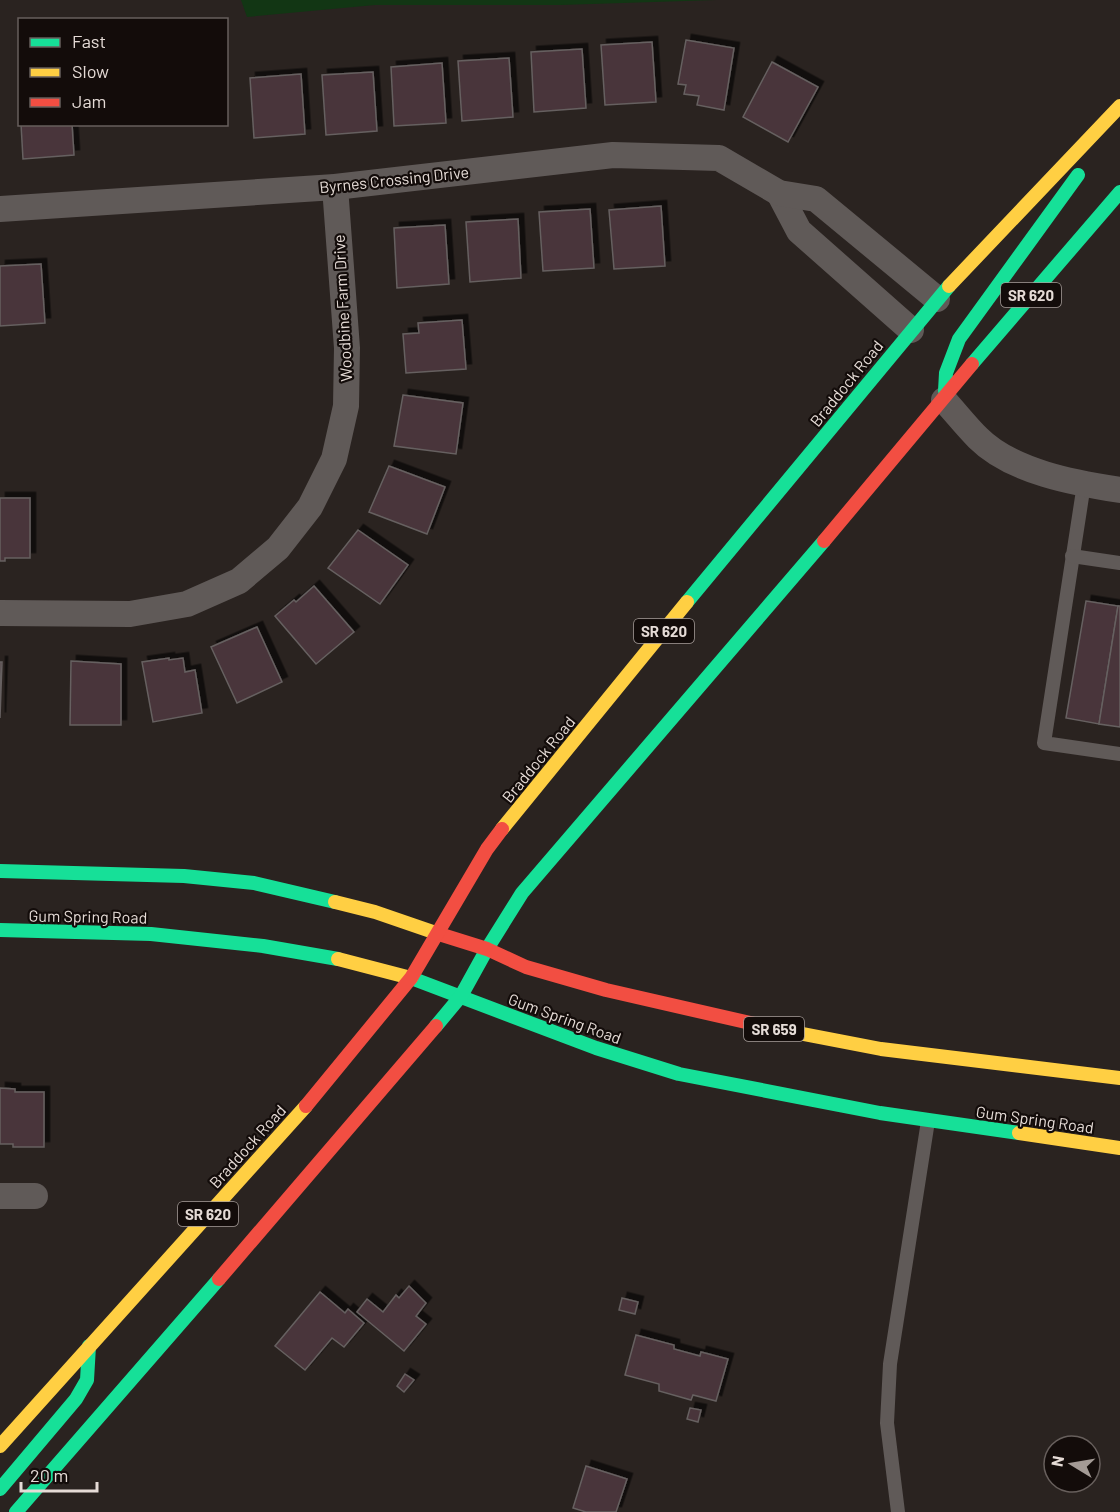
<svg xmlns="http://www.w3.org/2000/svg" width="1120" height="1512" font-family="Barlow,sans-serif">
	<defs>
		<filter id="shadow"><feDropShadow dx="5.5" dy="-5.5" stdDeviation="0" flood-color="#0009"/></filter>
	</defs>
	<rect width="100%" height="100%" fill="#2a2320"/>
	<polygon fill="#123614" points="241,0 716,0 561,5 375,5 247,17"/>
	<g fill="#48353a" stroke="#666060" stroke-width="1.5" filter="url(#shadow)">
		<polygon points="686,40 734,48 724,110 697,105 699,96 684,94 686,85 678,84"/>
		<polygon points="652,42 656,102 605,105 601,45"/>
		<polygon points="582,49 586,108 534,112 531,52"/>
		<polygon points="509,58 513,117 462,121 458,61"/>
		<polygon points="772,62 818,87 788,142 743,117"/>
		<polygon points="442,63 446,123 394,126 391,67"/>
		<polygon points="373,72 377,131 326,135 322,75"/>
		<polygon points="301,74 305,134 254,138 250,78"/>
		<polygon points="21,124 72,124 74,155 23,159"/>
		<polygon points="661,206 665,266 614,269 609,210"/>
		<polygon points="590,209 594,268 543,271 539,212"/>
		<polygon points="518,219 521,278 470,282 466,222"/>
		<polygon points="445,225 449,284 397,288 394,228"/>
		<polygon points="41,264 45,323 0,326 0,266"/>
		<polygon points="462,320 466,369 406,373 403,334 419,333 418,323"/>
		<polygon points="403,395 463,403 456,454 394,446"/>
		<polygon points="389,466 445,487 427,534 369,512"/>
		<polygon points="0,498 30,498 30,558 5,558 5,561 0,561"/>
		<polygon points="358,530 408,565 380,604 328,568"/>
		<polygon points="314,586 354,632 316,664 275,616 294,600 296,602"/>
		<polygon points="1086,601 1118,606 1099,724 1066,718"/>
		<polygon points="1118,606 1120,606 1120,727 1099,724"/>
		<polygon points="257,627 282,682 237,703 211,647"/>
		<polygon points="169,658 169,660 183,658 185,672 195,670 202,713 153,722 142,662"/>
		<polygon points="71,661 121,664 121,725 70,725"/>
		<polygon points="0,662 2,662 0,718"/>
		<polygon points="0,1088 15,1089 15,1092 44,1092 44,1147 13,1147 13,1144 0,1144"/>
		<polygon points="409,1286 426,1303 416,1316 426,1324 404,1351 357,1312 367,1299 383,1312 396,1295 399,1298"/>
		<polygon points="320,1292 345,1313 348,1309 364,1323 344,1347 332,1338 305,1370 275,1346"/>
		<polygon points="622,1298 638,1302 635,1314 619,1310"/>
		<polygon points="636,1335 674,1345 674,1349 700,1356 701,1352 728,1359 716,1401 693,1395 691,1400 659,1391 659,1384 625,1375"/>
		<polygon points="405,1374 414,1380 404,1392 397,1386"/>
		<polygon points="690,1408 701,1410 698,1422 687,1419"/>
		<polygon points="586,1466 627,1479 616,1512 586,1512 573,1508"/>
	</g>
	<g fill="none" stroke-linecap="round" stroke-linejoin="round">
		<g stroke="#605a58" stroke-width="14">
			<polyline points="1084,484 1044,743 1120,754"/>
			<polyline points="1072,556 1120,563"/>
			<polyline points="898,1512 887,1423 890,1364 928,1121"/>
		</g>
		<g stroke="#605a58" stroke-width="26">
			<polyline points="779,193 799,231 911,330"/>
			<polyline points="0,209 335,187 613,155 719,158 779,193 816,199 937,299"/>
			<path d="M944,400C955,412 966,426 978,438C1012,472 1075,483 1120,490"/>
			<polyline points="0,613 130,614 187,604 239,581 278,548 310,507 334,459 346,406 347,348 335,187"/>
			<polyline points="0,1196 35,1196"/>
		</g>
		<g stroke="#16e098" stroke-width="14">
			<polyline points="972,364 1120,192"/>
			<polyline points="945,391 946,373 959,339 1078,175"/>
			<polyline points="687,602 949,286"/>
			<polyline points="0,871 184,876 254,883 335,902"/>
			<polyline points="0,930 151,934 263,946 338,959"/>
			<polyline points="411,978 596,1048 679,1074 880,1113 1019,1133"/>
			<polyline points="436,1026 461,996 487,949 522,893 824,541"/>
			<polyline points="0,1489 76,1399 87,1380 89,1346"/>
			<polyline points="16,1512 219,1279"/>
		</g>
		<g stroke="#ffcf43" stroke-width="14">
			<polyline points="949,286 1120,106"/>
			<polyline points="502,829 687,602"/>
			<polyline points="335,902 375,912 439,934"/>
			<polyline points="338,959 411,978"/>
			<polyline points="772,1028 881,1049 1120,1078"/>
			<polyline points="1019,1133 1120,1148"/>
			<polyline points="0,1446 306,1106"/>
		</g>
		<g stroke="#f24e42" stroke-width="14">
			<polyline points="824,541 972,364"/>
			<polyline points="439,934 487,949 526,967 606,990 772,1028"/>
			<polyline points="306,1106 411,978 487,849 502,829"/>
			<polyline points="219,1279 436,1026"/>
		</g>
	</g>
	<g text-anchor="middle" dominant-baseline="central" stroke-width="4.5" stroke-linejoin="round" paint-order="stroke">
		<g fill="#130c0a" stroke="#a69d99" stroke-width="1.5">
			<rect x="1001" y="283" width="60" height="24" rx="4.5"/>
			<rect x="634" y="619" width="60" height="24" rx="4.5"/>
			<rect x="744" y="1017" width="60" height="24" rx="4.5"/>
			<rect x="178" y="1202" width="60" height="24" rx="4.5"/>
		</g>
		<g font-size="15" font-weight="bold" fill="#e5dbd6">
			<text x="1031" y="295">SR 620</text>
			<text x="664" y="631">SR 620</text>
			<text x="774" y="1029">SR 659</text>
			<text x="208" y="1214">SR 620</text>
		</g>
		<g font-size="16" fill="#e5dbd6" stroke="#130c0a">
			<text transform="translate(394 179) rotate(-6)">Byrnes Crossing Drive</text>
			<text transform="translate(342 308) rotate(-93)">Woodbine Farm Drive</text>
			<text transform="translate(846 383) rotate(-51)">Braddock Road</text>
			<text transform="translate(538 759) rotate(-51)">Braddock Road</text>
			<text transform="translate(88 916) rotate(1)">Gum Spring Road</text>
			<text transform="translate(565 1018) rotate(20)">Gum Spring Road</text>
			<text transform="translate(1035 1119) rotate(8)">Gum Spring Road</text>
			<text transform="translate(247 1146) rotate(-48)">Braddock Road</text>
		</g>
	</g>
	<rect x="18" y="18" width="210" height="108" fill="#130c0a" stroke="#675f5c" stroke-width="1.5"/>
	<rect x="30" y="38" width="30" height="9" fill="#16e098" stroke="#675f5c" stroke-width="1.5"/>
	<text x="72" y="48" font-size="18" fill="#e5dbd6">Fast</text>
	<rect x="30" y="68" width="30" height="9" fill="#ffcf43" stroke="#675f5c" stroke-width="1.5"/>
	<text x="72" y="78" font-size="18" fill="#e5dbd6">Slow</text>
	<rect x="30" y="98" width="30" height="9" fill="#f24e42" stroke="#675f5c" stroke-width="1.5"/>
	<text x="72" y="108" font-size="18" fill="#e5dbd6">Jam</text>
	<g transform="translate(1072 1464) rotate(281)"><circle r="28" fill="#130c0a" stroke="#675f5c" stroke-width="1.5"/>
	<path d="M0-4.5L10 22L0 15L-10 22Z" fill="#a49b96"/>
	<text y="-9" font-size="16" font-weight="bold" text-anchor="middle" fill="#e5dbd6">N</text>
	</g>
	<path d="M21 1482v9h76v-9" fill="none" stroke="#e5dbd6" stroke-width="3"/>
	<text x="30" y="1482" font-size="18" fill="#e5dbd6" stroke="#130c0a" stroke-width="4.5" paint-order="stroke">20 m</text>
</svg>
